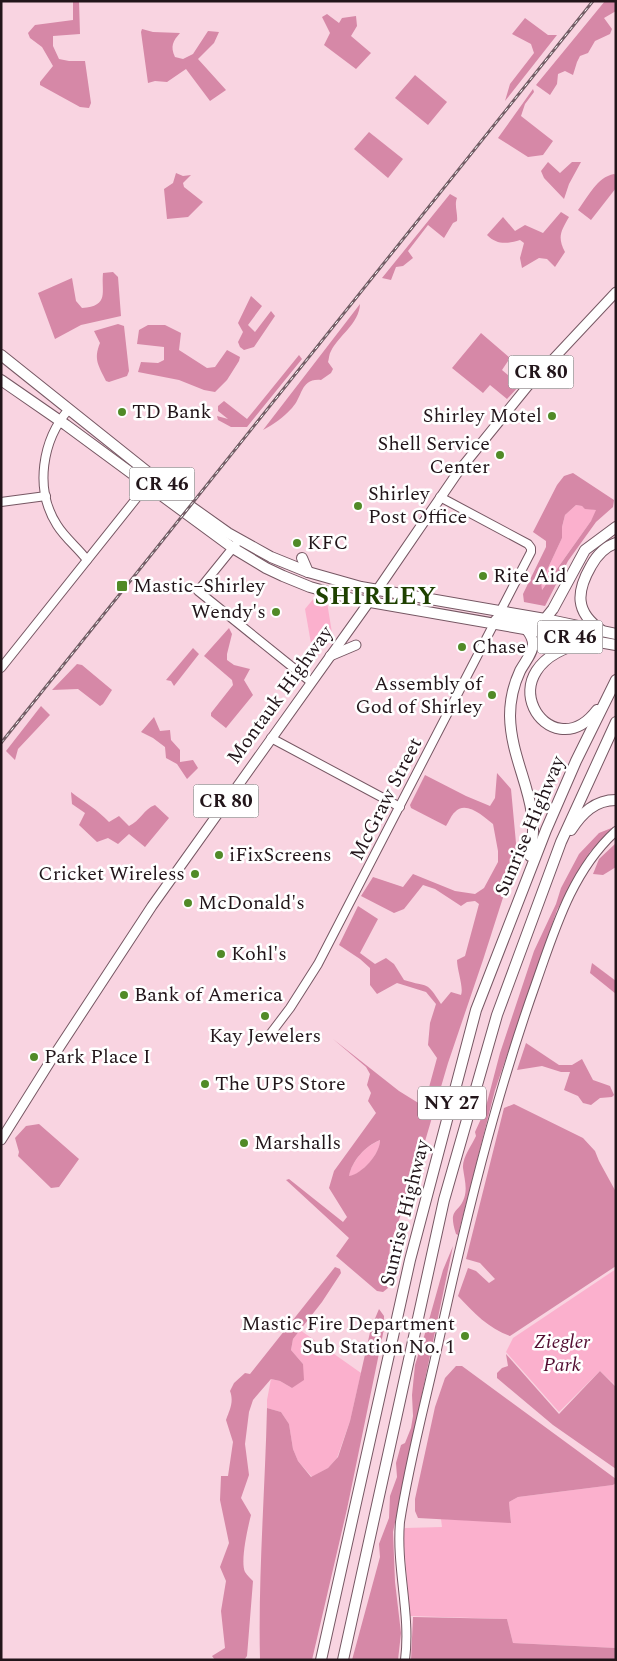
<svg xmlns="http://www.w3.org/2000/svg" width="617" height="1661" font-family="Spectral,serif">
	<rect width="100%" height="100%" fill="#f9d4e1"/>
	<g fill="#fbb0cd">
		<path d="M576,505C584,506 589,509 597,510L591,521L541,591V583L562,538V527L565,515Z"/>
		<polygon points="315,597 327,602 332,633 317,655 313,655 305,609"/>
		<path d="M380,1140C380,1154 362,1174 348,1177C353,1160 364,1147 380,1140Z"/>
		<polygon points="616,1269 616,1386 600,1371 559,1412 506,1352 513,1338"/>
		<polygon points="300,1330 361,1373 350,1421 337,1458 328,1468 312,1477 298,1461 293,1449 289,1424 281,1412 267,1408 267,1400 271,1379 280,1381 292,1388 303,1364 291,1350 293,1339"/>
		<polygon points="616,1483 616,1648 513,1643 507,1619 410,1616 403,1532 405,1528 442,1527 441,1519 511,1522 509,1502 518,1497 613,1485"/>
	</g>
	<g fill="#d688a7" fill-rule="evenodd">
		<polygon points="73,1 79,1 80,34 53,36 53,46 59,59 69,61 85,61 91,103 89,108 80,107 40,85 40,82 53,66 42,47 30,38 28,33 35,25 73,20"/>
		<polygon points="605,1 616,1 616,11 604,18 612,29 610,34 595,41 588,53 580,56 577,62 573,75 565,71 558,74 557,84 550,95 536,85"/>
		<polygon points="327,14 339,23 342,18 356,16 357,26 351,36 371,53 356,69 324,45 330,33 322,17"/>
		<polygon points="525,18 548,35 557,35 505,101 510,84 534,53 531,44 512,34"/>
		<path d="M142,29L153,32L180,33C173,41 170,46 175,57L183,59L193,54L208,31L219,32L214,43L198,59L226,90L210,101L186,69L167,82L155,81L148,83L141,32Z"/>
		<polygon points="415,75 447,102 428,125 395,98"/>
		<polygon points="533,89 534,92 525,104 521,116 553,141 543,155 528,157 498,138"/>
		<polygon points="369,132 403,159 388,178 354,149"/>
		<polygon points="548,162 560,173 572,162 581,162 569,184 564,199 544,178 541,171"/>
		<polygon points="176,173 183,176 191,175 183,183 184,187 203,202 188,217 167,219 164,189 173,183"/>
		<path d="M614,174L616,175V188L591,220L578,210C588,197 597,177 614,174Z"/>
		<path d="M450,194L457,198C454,205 458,213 457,221L453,223L444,238L428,225L408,251L413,258L403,266L396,267L391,280L382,278Z"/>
		<path d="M561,212L569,217C561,231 557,237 565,252L555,267L547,259L539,258L522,268L520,258L524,243L520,240C507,244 497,245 487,235L503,217L515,231L525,225L543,233Z"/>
		<path d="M113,272L118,277L121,316L81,325L55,339L38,293L72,278L76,301L82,308C110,306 101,292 103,273Z"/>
		<polygon points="251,296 262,306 248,325 255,332 271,311 275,316 254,347 244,350 240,347 238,342 243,332 238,323"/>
		<path d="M360,304C359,324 339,335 331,351C329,354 329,359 328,362L333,369L331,373L321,380C300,378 303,397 292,408C283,418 274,424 263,430Z"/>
		<path d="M118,324L124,326L129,371L127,376L109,382L106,381C99,366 93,360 100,343L94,331Z"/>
		<polygon points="148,325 165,325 181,333 179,350 207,368 215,367 227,350 240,357 239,361 227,380 215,392 204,390 179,380 138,372 141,362 158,363 164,360 164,347 137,344 139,330"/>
		<polygon points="481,333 510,358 502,370 520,385 507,399 490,385 483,393 452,368"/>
		<polygon points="299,355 302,359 247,427 231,427 218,420 217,416 228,419 218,411 218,406 224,401 247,419"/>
		<path d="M573,473L614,500L613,507L596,522L568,561L545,606L524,602L523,594L546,547V541L533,532L557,485L564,476ZM576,505L582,506L585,509L596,510L591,521L542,590L541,583L562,538V527L565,515Z"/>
		<polygon points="229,628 232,634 227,654 227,660 234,665 250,669 244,680 253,695 226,728 211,716 211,713 233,685 232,680 204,656"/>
		<polygon points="193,648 199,654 174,686 171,681 166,680"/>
		<polygon points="77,664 82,665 112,690 103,704 100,706 78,689 52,690"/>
		<polygon points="41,706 50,715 18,749 15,760 6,751"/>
		<polygon points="154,717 160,731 170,730 171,740 180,750 180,762 193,760 198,768 187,779 177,764 166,758 165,747 153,738 141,732"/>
		<path d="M497,773L511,789L517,854L483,960L448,1063L416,1172L390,1245L389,1262L391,1275L388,1288L383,1292L377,1291L336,1256L349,1238L286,1180L289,1179L343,1222L347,1217L329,1188L334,1171L376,1113L368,1101L371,1093L367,1085L370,1074L366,1067L333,1039L399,1091L420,1104L428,1091L437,1058L428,1045L430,1023L436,1004L426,992L397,983L377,994L370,985V968L360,959L339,945L358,906L378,919L360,953L375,964L386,958L394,964L404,980C429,988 426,980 441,1004L451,992L461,995C464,988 457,970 457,960L465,956L479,904L475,901L467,902L461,906L435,889L423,885L404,909L394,913L361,896L373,877L403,887L413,874L455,891L475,894L484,888L498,862V851L493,824C484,817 466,800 455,812C451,815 449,822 446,826L411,808L410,805L425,775L466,796L490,806L495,798ZM380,1140C380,1154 362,1174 349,1176C352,1161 365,1146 380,1140Z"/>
		<path d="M71,792C84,802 98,810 109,822L119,816L129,826C140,821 144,809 155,805L169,818L145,847L129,834L118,844L108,838L97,842L79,825L85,813L72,804Z"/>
		<path d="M614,827L590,852L557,910L495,1090L458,1235L456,1234C447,1206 460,1215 465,1195C467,1186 464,1177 463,1168C462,1158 472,1145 476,1136L475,1132L485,1110L500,1053L534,951L556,904L561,888L579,854L599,833Z"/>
		<polygon points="616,843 616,867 603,875 593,874 599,859"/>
		<polygon points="592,963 616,981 616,994 590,973"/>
		<polygon points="526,1043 559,1065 572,1065 582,1059 593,1080 610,1086 614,1095 612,1097 600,1098 591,1105 583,1103 578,1096 564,1090 570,1072 561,1072 542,1066 517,1070"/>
		<path d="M514,1104L583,1138L595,1151L599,1161L616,1192V1266L510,1336C488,1328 474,1313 458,1296L468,1268L476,1271L489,1283L495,1279L480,1263L466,1259L504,1108Z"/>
		<polygon points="39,1124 79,1159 59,1187 51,1188 18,1156 19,1152 15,1138 26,1126"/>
		<polygon points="453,1246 393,1532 395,1582 401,1633 398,1660 352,1660 380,1557 379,1544 389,1518 390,1496 397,1477 396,1463 401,1445 405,1443 411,1428 413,1416 412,1395 415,1365 427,1327 443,1270"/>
		<path d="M335,1267L340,1269L341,1273L322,1302L293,1339L291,1350L303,1364L304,1380L292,1388L280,1381L271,1379L253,1400L249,1412L245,1444L249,1475L241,1498L251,1515C248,1527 240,1561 245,1572C247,1575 251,1579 253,1581L247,1656L244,1660H215L212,1656L225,1648L221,1611L226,1581L220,1567L229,1543L220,1500L221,1476H228L233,1442L226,1420C230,1409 234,1402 230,1391L234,1383L245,1373L250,1374Z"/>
		<path d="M379,1309L384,1316V1329L347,1509L312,1660H260C258,1576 265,1492 267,1408L281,1412L289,1424L293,1449L298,1461L311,1477L328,1468L338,1457L350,1421L371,1328Z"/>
		<polygon points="506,1354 559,1414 600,1371 616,1387 616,1469 553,1425 497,1378 497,1373 502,1368 508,1366"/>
		<polygon points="456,1366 462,1366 616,1479 616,1483 613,1485 518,1497 509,1502 511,1523 418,1518 415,1511 415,1499 435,1407 445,1378"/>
		<polygon points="413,1617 507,1619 513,1643 616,1648 616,1660 411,1660"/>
	</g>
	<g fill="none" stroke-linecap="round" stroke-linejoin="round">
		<g stroke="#765763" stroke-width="10">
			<g id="secondary">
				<path d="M69,409C42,440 34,489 57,525C65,538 78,548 87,560"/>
				<polyline points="1,502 46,496"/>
				<polyline points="236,544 198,591 311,682"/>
				<polyline points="1,668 147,485"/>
				<polyline points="271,738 400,807"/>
				<polyline points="268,1037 290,1008 318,964 531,552 531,548 528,544 440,497"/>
				<path d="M405,1660C411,1614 396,1568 400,1522C409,1463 425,1404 438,1345C465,1222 494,1101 536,983C555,929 572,871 616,831"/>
			</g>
		</g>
		<g stroke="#765763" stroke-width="11">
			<g id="primary">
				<polyline points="330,656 356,645"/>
				<polyline points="1,1140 53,1057 152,906 369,602 458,472 527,387 616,292"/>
			</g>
		</g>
		<g stroke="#765763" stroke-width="12">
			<g id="highway">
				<polyline points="1,355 190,506 228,533 271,557 308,572 361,587 545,619 616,634"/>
				<polyline points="1,380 66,425 233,548 266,568 283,576 310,587 353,599 616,645"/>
				<polyline points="302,558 308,572"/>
				<polyline points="545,619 553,609 585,550 616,527"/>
				<polyline points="496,620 504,618 556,628"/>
				<path d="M527,630C530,634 533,638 533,644C533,653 524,663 520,671C513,686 510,700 510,716C511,767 543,802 530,856"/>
				<path d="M601,630C575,612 576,592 591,566C597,555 604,547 616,543"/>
				<path d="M587,642C479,665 550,772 597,710"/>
				<path d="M571,830C582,813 595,800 616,800"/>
				<polyline points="321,1660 410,1260 476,1010 546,830 576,761 616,680"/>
				<polyline points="343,1660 444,1200 497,1015 561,842 616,722"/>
			</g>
		</g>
		<use href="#secondary" stroke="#fff" stroke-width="8"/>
		<use href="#primary" stroke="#fff" stroke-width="9"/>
		<use href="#highway" stroke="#fff" stroke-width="10"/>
		<g stroke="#735d65" stroke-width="3">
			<polyline id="rail" points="1,743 593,1"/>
		</g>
		<use href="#rail" stroke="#fff" stroke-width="1" stroke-dasharray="4" stroke-linecap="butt"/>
	</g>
	<g fill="#518a27" stroke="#fff" stroke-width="2">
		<circle cx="122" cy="412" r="5"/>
		<circle cx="552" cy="416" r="5"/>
		<circle cx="500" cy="455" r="5"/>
		<circle cx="358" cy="506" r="5"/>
		<circle cx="297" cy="543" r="5"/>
		<circle cx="483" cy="576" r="5"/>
		<rect x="116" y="580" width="12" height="12" rx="2.5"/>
		<circle cx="276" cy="612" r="5"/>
		<circle cx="462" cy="647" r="5"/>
		<circle cx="492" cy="695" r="5"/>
		<circle cx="219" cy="855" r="5"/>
		<circle cx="195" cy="874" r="5"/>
		<circle cx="188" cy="903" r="5"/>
		<circle cx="221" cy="954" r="5"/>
		<circle cx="124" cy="995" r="5"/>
		<circle cx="265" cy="1016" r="5"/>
		<circle cx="34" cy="1057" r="5"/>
		<circle cx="205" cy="1084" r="5"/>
		<circle cx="244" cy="1143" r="5"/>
		<circle cx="465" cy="1336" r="5"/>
	</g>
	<g text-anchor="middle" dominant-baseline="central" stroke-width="5" stroke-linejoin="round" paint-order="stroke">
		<g fill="#fff" stroke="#645b5f" stroke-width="1">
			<rect x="508.5" y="355.5" width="65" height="33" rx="4"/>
			<rect x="129.5" y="467.5" width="65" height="33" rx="4"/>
			<rect x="537.5" y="620.5" width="65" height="33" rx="4"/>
			<rect x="193.5" y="784.5" width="65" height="33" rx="4"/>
			<rect x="418" y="1086.5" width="68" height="33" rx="4"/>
		</g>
		<g font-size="19" font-weight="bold" fill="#22151a">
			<text x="541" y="372">CR 80</text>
			<text x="162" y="484">CR 46</text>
			<text x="570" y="637">CR 46</text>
			<text x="226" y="801">CR 80</text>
			<text x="452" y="1103">NY 27</text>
		</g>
		<g font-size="20" fill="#22151a" stroke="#fff" text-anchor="start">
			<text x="132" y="412">TD Bank</text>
			<text x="542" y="416" text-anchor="end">Shirley Motel</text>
			<text x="490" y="444" text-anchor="end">Shell Service<tspan x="490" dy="23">Center</tspan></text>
			<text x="368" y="494">Shirley<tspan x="368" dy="23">Post Office</tspan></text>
			<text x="307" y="543">KFC</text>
			<text x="493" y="576">Rite Aid</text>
			<text x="133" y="586">Mastic–Shirley</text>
			<text x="266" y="612" text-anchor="end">Wendy's</text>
			<text x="472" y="647">Chase</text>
			<text x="482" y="684" text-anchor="end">Assembly of<tspan x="482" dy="23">God of Shirley</tspan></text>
			<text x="229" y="855">iFixScreens</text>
			<text x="185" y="874" text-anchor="end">Cricket Wireless</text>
			<text x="198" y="903">McDonald's</text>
			<text x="231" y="954">Kohl's</text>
			<text x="134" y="995">Bank of America</text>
			<text x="265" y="1036" text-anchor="middle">Kay Jewelers</text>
			<text x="44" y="1057">Park Place I</text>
			<text x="215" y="1084">The UPS Store</text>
			<text x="254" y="1143">Marshalls</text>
			<text x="455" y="1324" text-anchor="end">Mastic Fire Department<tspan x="455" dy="23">Sub Station No. 1</tspan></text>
		</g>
		<g font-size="20" fill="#22151a" stroke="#fff">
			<text transform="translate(280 695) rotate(-54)">Montauk Highway</text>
			<text transform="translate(386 799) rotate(-63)">McGraw Street</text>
			<text transform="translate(530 826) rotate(-67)">Sunrise Highway</text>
			<text transform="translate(405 1213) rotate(-76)">Sunrise Highway</text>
		</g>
		<g font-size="20" font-style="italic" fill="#530d31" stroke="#fff">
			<text x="562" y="1342">Ziegler<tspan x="562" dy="23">Park</tspan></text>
		</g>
		<g font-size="25" font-weight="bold" letter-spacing="1" fill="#1e4100" stroke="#fff">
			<text x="376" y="597">SHIRLEY</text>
		</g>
	</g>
	<rect width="617" height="1661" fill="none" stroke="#22151a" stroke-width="5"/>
</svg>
